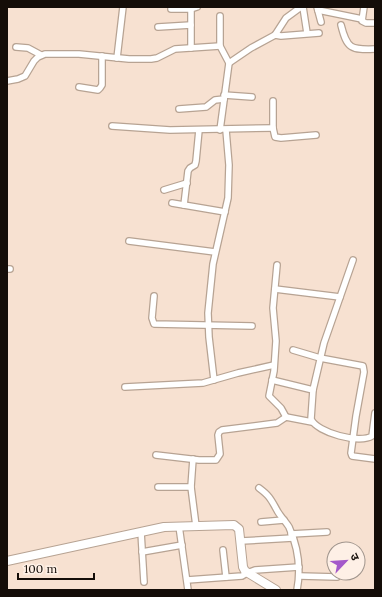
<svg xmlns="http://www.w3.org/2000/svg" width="382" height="597" font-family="Lora,'Noto Sans Devanagari',serif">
	<rect width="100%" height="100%" fill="#f7e1d1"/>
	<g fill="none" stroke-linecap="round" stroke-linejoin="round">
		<g stroke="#b7a393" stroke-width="8">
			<g id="street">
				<polyline points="303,7 307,33"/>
				<polyline points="317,7 321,22"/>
				<polyline points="364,7 362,21 366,23 375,23"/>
				<polyline points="171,9 191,9"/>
				<polyline points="318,10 362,19"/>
				<polyline points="220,16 220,46 229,63"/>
				<path d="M341,25C347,49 351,50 375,49"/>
				<polyline points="158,27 191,25"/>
				<polyline points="275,35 281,36 319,33"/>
				<polyline points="16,47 28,48 41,55"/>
				<polyline points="191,48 191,9 197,7"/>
				<polyline points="117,58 123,7"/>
				<polyline points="7,81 18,79 25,76 34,61 38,57 45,54 79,54 129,59 151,59 157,58 175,49 220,46"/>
				<polyline points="79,87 98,90 100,88 102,85 102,56"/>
				<polyline points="224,95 252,97"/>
				<polyline points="273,101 273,128 275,137 281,138 316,135"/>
				<polyline points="179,109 206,107 215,100 224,99"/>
				<polyline points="112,126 170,130 273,128"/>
				<polyline points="220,130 229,63 251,48 275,35 286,18 301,7"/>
				<polyline points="164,190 187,183"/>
				<polyline points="172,203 225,212"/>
				<polyline points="184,205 188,171 190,168 195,165 196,161 199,130"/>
				<polyline points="129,241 215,252"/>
				<path d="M353,260L324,343L313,390L311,419C317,433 360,444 372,436L375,413"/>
				<polyline points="277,265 273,308 276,341 274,371 269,396 281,408 286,417"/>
				<polyline points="7,269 10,269"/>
				<polyline points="275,289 340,297"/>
				<polyline points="154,296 152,318 154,324 252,326"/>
				<polyline points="293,350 320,358 363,366 364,372 356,416 351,453 352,456 375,459"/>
				<polyline points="214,380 209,337 208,313 213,264 228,198 229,165 226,130"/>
				<polyline points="272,380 313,390"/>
				<polyline points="125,387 203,383 238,373 274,365"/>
				<polyline points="156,455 199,460 216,460 220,454 218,435 219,432 222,430 277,423 286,417 312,422"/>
				<polyline points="193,459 191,487 196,526"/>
				<polyline points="158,487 191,487"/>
				<path d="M259,488C271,497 271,500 278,512C281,517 286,522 289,527C298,547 301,569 297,590"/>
				<polyline points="261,522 284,520"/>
				<polyline points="179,526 188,590"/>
				<polyline points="141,532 144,582"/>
				<polyline points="291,534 327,532"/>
				<polyline points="241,541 293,538"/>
				<polyline points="223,550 226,577"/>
				<polyline points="142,552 182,545"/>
				<polyline points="300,576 337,577"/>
				<polyline points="187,580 242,576 247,573 255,570 299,567"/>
			</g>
		</g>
		<g stroke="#b7a393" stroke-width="10">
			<polyline id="secondary" points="7,561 164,527 234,525 239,529 243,567 245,571 276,590"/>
		</g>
		<use href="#street" stroke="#fff" stroke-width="5.5"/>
		<use href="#secondary" stroke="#fff" stroke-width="8"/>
	</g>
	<rect width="382" height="597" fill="none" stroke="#140d08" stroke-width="16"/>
	<g transform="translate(346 561) rotate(65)"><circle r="19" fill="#fef0e6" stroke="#a0958d"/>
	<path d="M0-3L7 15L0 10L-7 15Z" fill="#a458ca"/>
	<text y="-6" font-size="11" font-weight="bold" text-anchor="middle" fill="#140d08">उ</text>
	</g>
	<path d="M18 573v6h76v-6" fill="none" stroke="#140d08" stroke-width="2"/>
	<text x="24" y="573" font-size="12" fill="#140d08" stroke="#fef0e6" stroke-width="3" paint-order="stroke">100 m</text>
</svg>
